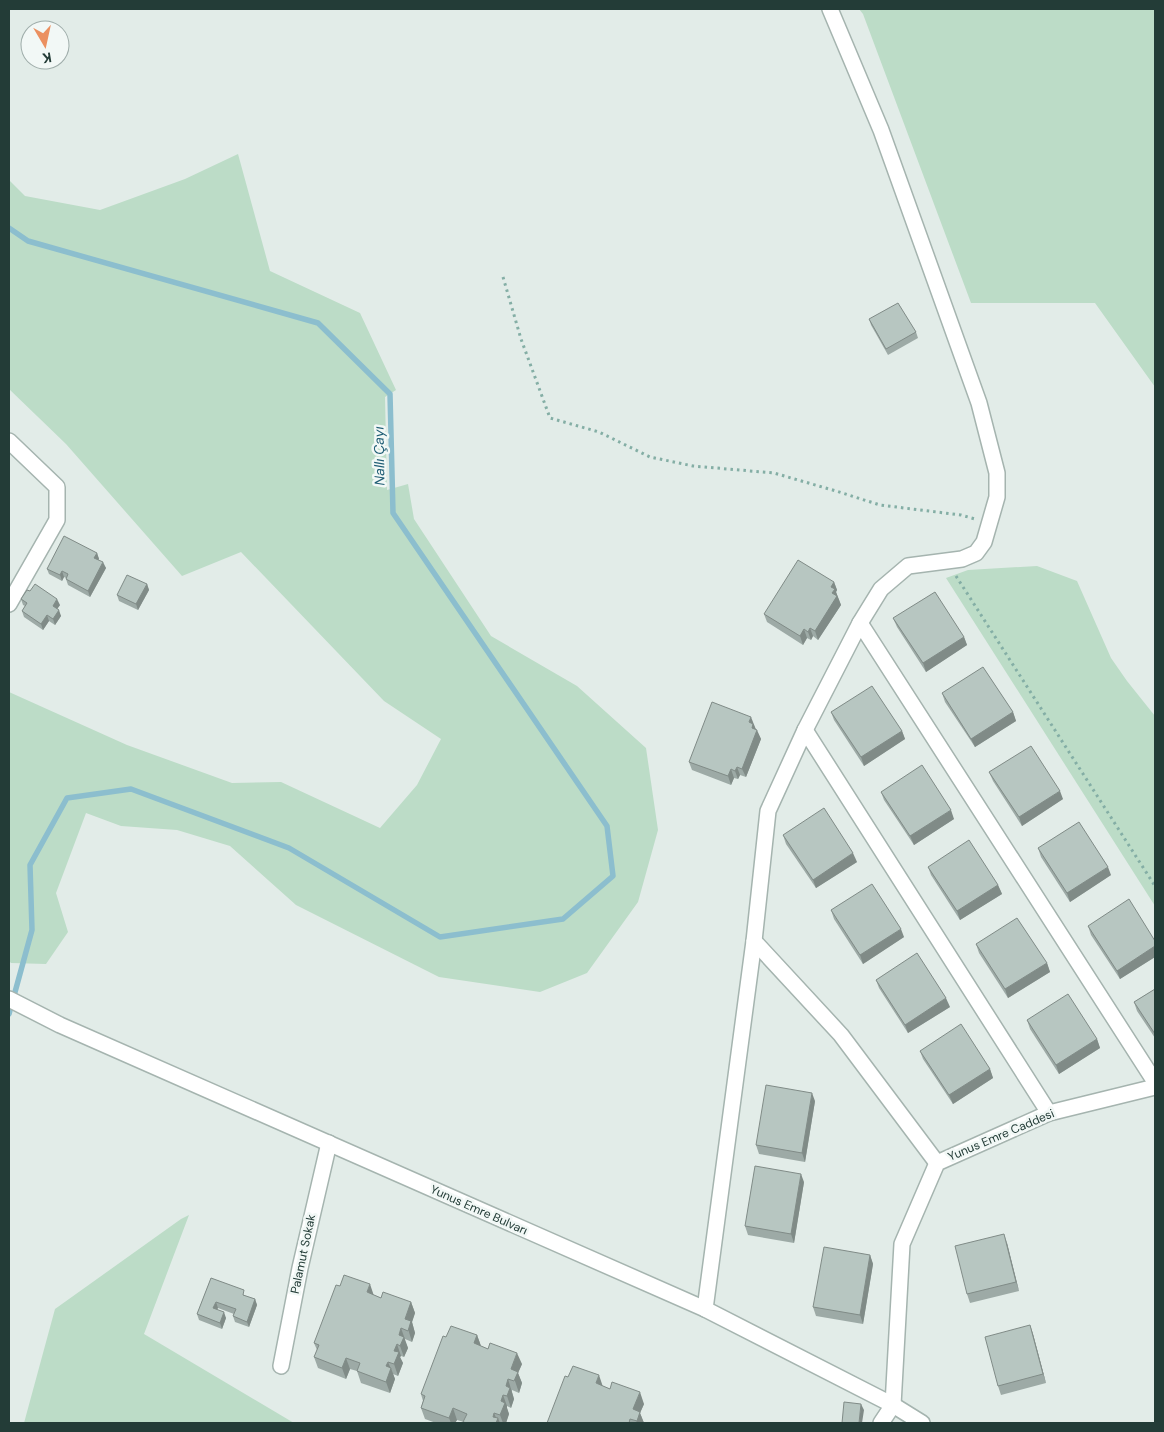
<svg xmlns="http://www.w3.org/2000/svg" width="1164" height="1432" font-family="'DM Sans',sans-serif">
	<rect width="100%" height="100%" fill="#e2ece8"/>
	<g fill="#bcdcc7">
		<polygon points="859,9 1155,9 1155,387 1095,303 971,303 863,14"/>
		<polygon points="238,154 270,271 360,313 396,390 385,397 387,490 408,484 414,519 491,636 577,686 646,748 658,830 638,902 587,973 540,992 439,977 296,905 230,846 177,830 121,826 86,813 56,893 68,932 46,964 11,963 9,961 9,692 127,745 232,783 281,782 380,828 417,785 441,739 384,701 241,552 182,576 66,444 9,389 9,180 25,196 100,210 185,179"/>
		<polygon points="1037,566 1077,581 1111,658 1127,681 1155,716 1155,906 946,578 968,570"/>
		<polygon points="189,1215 144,1334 294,1423 24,1423 55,1309 181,1219"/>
	</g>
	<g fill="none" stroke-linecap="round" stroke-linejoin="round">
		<polyline stroke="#8cbece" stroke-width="5.5" points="9,228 28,241 318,323 390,394 393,513 607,826 613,876 563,919 440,937 289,848 131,789 67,798 30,865 32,930 9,1014"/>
		<g stroke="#a5b4af" stroke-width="18">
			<g id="minor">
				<polyline points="830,9 881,130 979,403 997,473 997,497 984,542 976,553 962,559 908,566 881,589 860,623"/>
				<polyline points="9,441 57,487 57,520 9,604"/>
				<polyline points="805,730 1049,1113"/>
				<polyline points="754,941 841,1035 937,1163"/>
				<polyline points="9,999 60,1025 705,1309 893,1405 922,1423"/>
				<polyline points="705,1309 754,941 768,811 805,730 860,623 1155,1082"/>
				<polyline points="281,1366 300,1268 329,1143"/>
				<polyline points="881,1423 893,1405 902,1244 937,1163 1049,1113 1155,1087"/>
			</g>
		</g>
		<g stroke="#84aea5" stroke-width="3" stroke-dasharray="2.5 4" stroke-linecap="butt">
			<polyline points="503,277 521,339 550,418 599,432 650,457 693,466 774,473 836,491 880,505 961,515 975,519"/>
			<polyline points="956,576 1155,886"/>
		</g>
		<use href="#minor" stroke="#fff" stroke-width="15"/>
	</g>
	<g fill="#9daaa6">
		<polygon points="869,319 916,332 918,338 888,355 871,325"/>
		<polygon points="97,553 99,559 98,560 106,568 90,597 68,585 66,579 66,578 64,577 62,581 49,574 47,569"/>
		<polygon points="834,582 837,590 836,592 841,605 818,640 813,636 811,640 807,638 803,645 767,622 764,614"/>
		<polygon points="147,584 149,590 138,610 119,601 117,595"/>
		<polygon points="21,599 60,605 57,609 61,616 55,625 49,621 43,630 24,617 22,611 25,606 23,605"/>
		<polygon points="893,618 964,637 967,645 926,672 897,627"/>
		<polygon points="942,693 1013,712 1016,721 975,747 945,702"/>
		<polygon points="831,712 902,731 905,739 864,766 834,720"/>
		<polygon points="754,726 761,739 746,777 740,775 738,779 734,778 731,785 692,770 689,762"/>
		<polygon points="989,772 1063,799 1022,826 993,781"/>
		<polygon points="881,792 954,819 914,845 884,800"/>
		<polygon points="783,835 857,862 816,888 786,844"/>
		<polygon points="1038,848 1111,875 1070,902 1041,857"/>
		<polygon points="928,867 998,885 1002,894 960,920 931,875"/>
		<polygon points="831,910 904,937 863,964 834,919"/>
		<polygon points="1088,926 1155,941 1155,957 1120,979 1091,935"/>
		<polygon points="976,944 1047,963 1050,972 1008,998 979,953"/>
		<polygon points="876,980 950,1007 908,1033 879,988"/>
		<polygon points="1155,989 1155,1038 1137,1011 1134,1002"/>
		<polygon points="1027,1020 1097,1039 1100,1048 1059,1074 1030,1029"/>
		<polygon points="920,1051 990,1069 993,1078 953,1104 923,1059"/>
		<polygon points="815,1101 805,1162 759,1154 756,1145"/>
		<polygon points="804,1182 794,1243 748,1235 745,1226"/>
		<polygon points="1007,1243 1019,1291 970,1303 967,1294"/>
		<polygon points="870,1255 873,1264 863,1324 816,1316 813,1307"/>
		<polygon points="211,1278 246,1296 255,1299 257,1305 249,1327 235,1322 233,1316 234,1314 218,1308 217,1309 226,1318 222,1329 199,1320 197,1314"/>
		<polygon points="340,1286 374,1295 381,1298 411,1302 415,1313 412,1322 415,1333 412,1342 405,1339 405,1341 408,1348 404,1357 401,1356 400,1357 403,1363 398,1376 393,1374 395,1379 390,1393 361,1383 357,1371 350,1369 346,1379 318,1368 314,1357 317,1350 314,1343"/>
		<polygon points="1030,1325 1033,1334 1046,1383 1001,1395 998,1386"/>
		<polygon points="477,1335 481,1346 522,1364 518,1373 522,1383 519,1393 512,1390 512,1392 514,1399 511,1408 507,1406 507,1408 509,1414 506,1423 464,1423 464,1422 457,1420 455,1423 436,1423 425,1419 421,1408 423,1401 421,1394 446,1337"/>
		<polygon points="603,1386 644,1404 640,1413 644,1423 547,1423"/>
	</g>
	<g fill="#808b87">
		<polygon points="97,553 99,559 96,563 94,558"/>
		<polygon points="103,562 106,568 90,597 88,591"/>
		<polygon points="62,571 64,577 62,581 60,575"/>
		<polygon points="834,582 837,590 836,592 841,605 818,640 815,631 831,587"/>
		<polygon points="147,584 149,590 138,610 136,604"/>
		<polygon points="57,599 60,605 55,612 53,606"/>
		<polygon points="59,610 61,616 55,625 53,619"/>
		<polygon points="47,615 49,621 43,630 41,624"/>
		<polygon points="810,628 813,636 811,640 808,632"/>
		<polygon points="804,629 807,638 803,645 800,636"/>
		<polygon points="964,637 967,645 926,672 923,663"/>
		<polygon points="1013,712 1016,721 975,747 971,739"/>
		<polygon points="751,717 757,732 757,730 761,739 746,777 742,769 749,722"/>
		<polygon points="902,731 905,739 864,766 861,757"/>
		<polygon points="737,767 740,775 738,779 735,771"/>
		<polygon points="731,769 734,778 731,785 728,776"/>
		<polygon points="1060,791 1063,799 1022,826 1019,817"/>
		<polygon points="951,810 954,819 914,845 910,836"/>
		<polygon points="853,853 857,862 816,888 813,880"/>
		<polygon points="1108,867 1111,875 1070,902 1067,893"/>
		<polygon points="998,885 1002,894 960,920 957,911"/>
		<polygon points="901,929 904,937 863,964 860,955"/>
		<polygon points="1155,946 1155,957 1120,979 1117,971"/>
		<polygon points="1047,963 1050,972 1008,998 1005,989"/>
		<polygon points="946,998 950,1007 908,1033 905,1025"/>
		<polygon points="1097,1039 1100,1048 1059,1074 1056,1065"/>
		<polygon points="990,1069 993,1078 953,1104 949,1095"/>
		<polygon points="812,1093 815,1101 805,1162 802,1153"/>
		<polygon points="801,1174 804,1182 794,1243 791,1234"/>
		<polygon points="1004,1234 1007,1243 1019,1291 1016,1282"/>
		<polygon points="870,1255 873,1264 863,1324 860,1315"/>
		<polygon points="370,1284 374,1296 367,1292"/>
		<polygon points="255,1299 257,1305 249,1327 247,1322"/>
		<polygon points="216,1302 218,1308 215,1313 213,1308"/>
		<polygon points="411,1302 415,1313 412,1322 415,1333 412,1342 405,1319"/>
		<polygon points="224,1312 226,1318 222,1329 220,1323"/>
		<polygon points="1030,1325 1033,1334 1046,1383 1043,1374"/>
		<polygon points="401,1328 408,1348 404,1357 400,1346 399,1335"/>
		<polygon points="477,1335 481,1346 474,1343"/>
		<polygon points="397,1344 401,1356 400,1357 403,1363 398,1376 394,1364 394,1351"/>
		<polygon points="517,1353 522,1364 518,1373 522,1383 519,1393 511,1369"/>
		<polygon points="346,1358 350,1369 346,1379 342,1368"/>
		<polygon points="388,1362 391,1369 391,1368 395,1379 390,1393 386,1382 386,1366"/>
		<polygon points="599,1375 603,1387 596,1383"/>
		<polygon points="508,1379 514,1399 511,1408 507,1396 506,1386"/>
		<polygon points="640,1392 644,1404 640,1413 644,1423 637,1423 633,1409"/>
		<polygon points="503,1395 507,1406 507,1408 509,1414 506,1423 503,1423 500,1415 501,1401"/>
		<polygon points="861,1404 864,1410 862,1423 859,1423"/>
		<polygon points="453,1408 457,1420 455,1423 451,1423 449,1418"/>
		<polygon points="494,1413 497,1420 498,1418 500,1423 496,1423 493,1417"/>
	</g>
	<g fill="#b7c6c1" stroke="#808b87">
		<polygon points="898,303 916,332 886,349 869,319"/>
		<polygon points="64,536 97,553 94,558 103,562 88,591 66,579 68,574 62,571 60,575 47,569"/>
		<polygon points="798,560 834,582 831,587 835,589 832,593 837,596 815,631 810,628 808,632 804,629 800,636 764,614"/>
		<polygon points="127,575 147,584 136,604 117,595"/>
		<polygon points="35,584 57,599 53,606 59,610 53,619 47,615 41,624 22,611 27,603 21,599 27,590 30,591"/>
		<polygon points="935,592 964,637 923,663 893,618"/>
		<polygon points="983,667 1013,712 971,739 942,693"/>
		<polygon points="872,686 902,731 861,757 831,712"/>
		<polygon points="712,702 751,717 749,722 753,724 752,728 757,730 742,769 737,767 735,771 731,769 728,776 689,762"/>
		<polygon points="1031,746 1060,791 1019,817 989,772"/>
		<polygon points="922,765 951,810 910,836 881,792"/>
		<polygon points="824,808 853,853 813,880 783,835"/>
		<polygon points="1079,822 1108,867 1067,893 1038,848"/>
		<polygon points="969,840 998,885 957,911 928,867"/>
		<polygon points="872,884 901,929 860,955 831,910"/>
		<polygon points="1129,899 1155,941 1155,946 1117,971 1088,926"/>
		<polygon points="1017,918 1047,963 1005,989 976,944"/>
		<polygon points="917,953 946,998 905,1025 876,980"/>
		<polygon points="1155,989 1155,1034 1134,1002"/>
		<polygon points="1068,994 1097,1039 1056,1065 1027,1020"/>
		<polygon points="961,1024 990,1069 949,1095 920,1051"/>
		<polygon points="766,1085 812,1093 802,1153 756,1145"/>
		<polygon points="755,1166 801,1174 791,1234 745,1226"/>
		<polygon points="1004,1234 1016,1282 967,1294 955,1246"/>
		<polygon points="824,1247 870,1255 860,1315 813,1307"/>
		<polygon points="344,1275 370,1284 367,1292 381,1298 383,1292 411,1302 405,1319 411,1321 408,1331 401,1328 399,1335 404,1337 400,1346 397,1344 394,1351 399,1352 394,1364 388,1362 386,1366 391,1368 386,1382 357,1371 360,1363 346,1358 342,1368 314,1357 319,1345 314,1343 336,1285 340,1286"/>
		<polygon points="211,1278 244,1290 243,1295 255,1299 247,1322 233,1316 236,1309 216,1302 213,1308 224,1312 220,1323 197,1314"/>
		<polygon points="1030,1325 1043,1374 998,1386 985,1337"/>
		<polygon points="451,1326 477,1335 474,1343 488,1349 490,1343 517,1353 511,1369 518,1372 514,1381 508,1379 506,1386 510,1388 507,1396 503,1395 501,1401 505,1403 500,1415 494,1413 493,1417 498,1418 496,1423 467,1423 463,1422 467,1414 453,1408 449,1418 421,1408 425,1396 421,1394 443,1336 446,1337"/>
		<polygon points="573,1366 599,1375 596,1383 610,1389 612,1382 640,1392 633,1409 640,1412 637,1421 630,1419 629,1423 547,1423 565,1376 568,1377"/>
		<polygon points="844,1402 861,1404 859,1423 842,1423"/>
	</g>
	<g text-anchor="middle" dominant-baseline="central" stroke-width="5" stroke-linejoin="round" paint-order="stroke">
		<g font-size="12" fill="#233c37" stroke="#f2f8f6">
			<text transform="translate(1001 1135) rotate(-23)">Yunus Emre Caddesi</text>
			<text transform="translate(479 1210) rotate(24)">Yunus Emre Bulvarı</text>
			<text transform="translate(303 1254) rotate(-78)">Palamut Sokak</text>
		</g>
		<g font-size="14" font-style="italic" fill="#205e75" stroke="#f2f8f6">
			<text transform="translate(379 456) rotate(-91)">Nallı Çayı</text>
		</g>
	</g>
	<rect width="1164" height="1432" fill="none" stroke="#233c37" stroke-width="20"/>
	<g transform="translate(45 45) rotate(171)"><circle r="24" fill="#f2f8f6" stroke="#9fadaa"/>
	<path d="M0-4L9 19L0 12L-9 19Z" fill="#eb9060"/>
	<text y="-8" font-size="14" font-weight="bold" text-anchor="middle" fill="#233c37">K</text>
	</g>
</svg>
